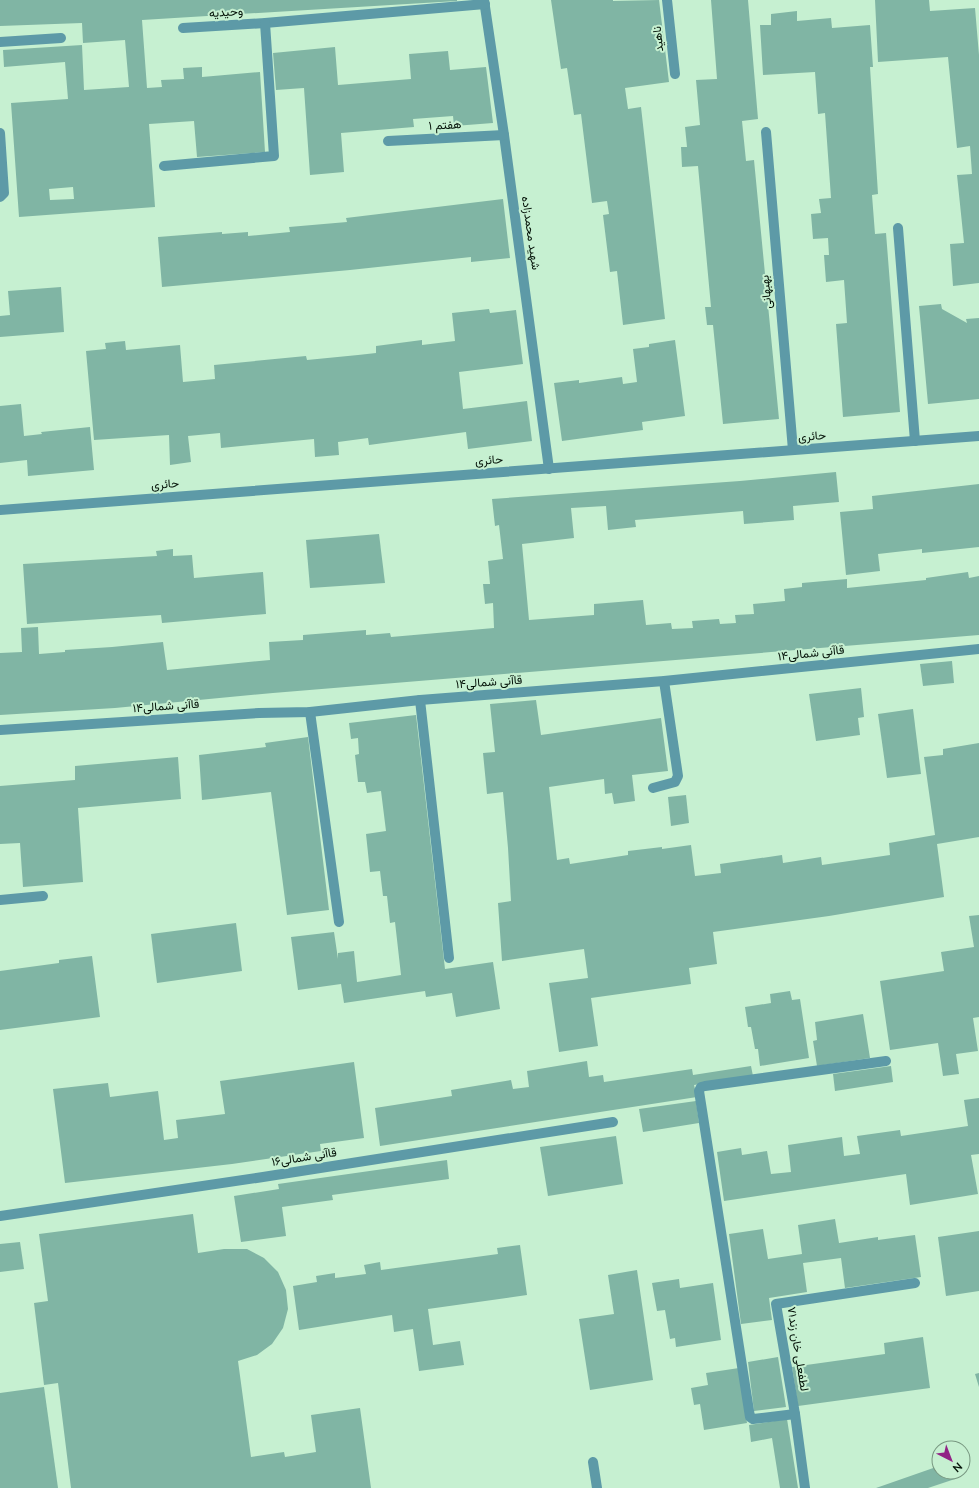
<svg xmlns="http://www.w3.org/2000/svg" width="979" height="1488" font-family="'Nunito Sans',Vazirmatn,sans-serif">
	<rect width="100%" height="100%" fill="#c6f0d1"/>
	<g fill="#80b5a4" fill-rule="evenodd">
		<path d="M0,0H457V1L142,20L147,88L162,87L161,80L184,79L183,68L202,67V77L260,72L265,152L197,157L194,121L149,124L155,207L19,217L11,103L68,99L65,62L4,67L3,50L82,45L84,90L129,87L125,40L83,43L82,23L0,26ZM73,187L74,199L50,200L49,189Z"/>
		<polygon points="551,0 613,0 613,1 659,0 669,82 625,88 628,109 641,107 665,319 623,325 617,271 610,272 603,215 609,214 607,201 592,203 581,114 574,115 567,68 561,69"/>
		<polygon points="711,0 748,0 758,119 742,121 746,161 754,160 779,419 723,424 713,325 707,325 705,307 711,307 698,166 682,167 681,147 687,147 685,127 700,125 696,80 717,79"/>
		<polygon points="875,0 929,0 930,11 975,8 979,55 979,283 953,286 950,244 964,243 957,175 972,174 970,146 957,148 948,57 878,62"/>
		<polygon points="797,11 797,21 831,18 832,28 870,25 873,67 870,67 878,194 872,195 875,234 886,233 900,412 843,417 836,324 847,323 844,280 826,282 824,255 829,255 828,238 813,239 811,214 821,213 819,199 831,198 825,113 818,114 815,72 763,75 760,25 771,25 771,14"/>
		<polygon points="335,47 338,85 411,79 409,54 448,51 450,70 486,67 493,123 454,126 453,116 413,119 414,127 341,133 344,172 310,175 304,88 276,90 273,53"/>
		<polygon points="503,199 510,258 471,262 471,257 350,270 162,287 158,237 222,232 222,234 248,232 248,236 290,232 289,227 347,222 346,218"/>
		<polygon points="61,287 64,332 0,337 0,316 10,315 8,291"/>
		<polygon points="941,304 942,309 967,323 966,319 979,318 979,399 928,404 919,306"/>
		<polygon points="489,309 490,313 516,310 523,364 459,372 463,409 527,401 532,441 468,449 466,432 369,445 368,438 338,442 339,455 315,457 314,439 221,448 220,433 188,436 191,462 170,465 169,435 94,440 86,351 106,349 105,343 125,341 126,350 180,345 183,382 215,379 214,365 306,356 307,360 358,355 376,353 376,346 422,340 422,345 455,341 452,313"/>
		<polygon points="675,340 685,416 642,422 643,430 562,441 554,383 579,380 579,383 622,377 623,384 637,382 633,349 649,347 649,344"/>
		<polygon points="21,404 24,436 42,434 41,432 90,427 94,470 28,476 27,460 0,463 0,406"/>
		<polygon points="836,472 839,502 793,506 794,520 744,524 743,511 635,520 636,527 608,530 606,506 571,508 574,538 522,544 529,620 594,615 594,604 643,600 646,625 671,623 672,629 693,628 692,621 719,619 720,624 736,623 735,615 754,614 753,604 785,601 784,589 802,587 802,583 847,579 847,588 926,580 926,578 968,572 969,578 979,576 979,635 273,693 115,708 0,715 0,653 22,652 21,628 38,627 39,654 65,652 65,650 112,647 163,642 167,670 270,660 269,642 303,640 303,635 366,630 366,635 390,633 391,637 494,628 493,603 485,604 483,584 490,584 488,561 503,559 499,525 495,526 492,499 740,481"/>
		<polygon points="979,484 979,547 922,553 922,549 878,554 880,571 846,575 840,512 873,509 872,496"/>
		<polygon points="379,534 385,583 310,588 306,540"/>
		<polygon points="173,549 173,556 192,555 194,578 263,572 266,614 162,623 161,615 27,624 23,564 157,556 156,551"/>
		<polygon points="952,661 954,683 923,686 920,664"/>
		<polygon points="861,688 864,717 858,718 860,735 816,741 809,694"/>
		<polygon points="536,700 541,735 661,718 668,771 632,775 635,801 614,804 612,793 605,794 604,779 549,787 557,860 569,858 570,864 628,855 628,851 662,847 662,849 691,845 695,876 721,873 720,864 782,855 783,863 821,857 822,865 890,855 889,843 935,835 924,757 943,755 943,749 979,743 979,837 937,844 944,897 829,916 713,932 717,964 689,968 691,984 591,998 598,1046 559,1052 549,983 588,978 584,949 502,961 498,903 511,901 508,848 503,792 487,794 483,753 495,752 490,704"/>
		<polygon points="913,709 921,774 887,778 878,714"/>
		<polygon points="416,715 445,969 493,962 500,1009 456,1017 452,993 426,997 425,991 344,1003 341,984 298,990 291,937 334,932 338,959 338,953 354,951 357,982 401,975 395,922 390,923 387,896 383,896 380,871 370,872 366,834 386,831 381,791 367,793 365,782 358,782 355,755 359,754 358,738 351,739 349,723"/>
		<polygon points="308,737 329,910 287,915 271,792 202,800 199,755 266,747 265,743"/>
		<polygon points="178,757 181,799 78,808 83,882 23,887 20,843 0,844 0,786 75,780 75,766"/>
		<polygon points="686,795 689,823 671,826 668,797"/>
		<polygon points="979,915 979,1017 973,1018 978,1051 956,1054 959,1074 943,1076 938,1043 890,1050 880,981 944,971 941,952 974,947 969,916"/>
		<polygon points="236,923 242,971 157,983 151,934"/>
		<polygon points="92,956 100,1017 0,1030 0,971 59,963 59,960"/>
		<polygon points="790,991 792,1000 800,999 809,1058 760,1066 758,1049 755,1049 751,1027 748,1027 745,1007 771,1003 770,994"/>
		<polygon points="863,1014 870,1058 817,1066 813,1041 817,1040 815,1022"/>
		<polygon points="587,1061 589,1077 603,1075 604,1082 692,1069 693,1075 751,1066 753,1076 694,1085 697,1097 380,1146 375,1108 452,1096 451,1090 511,1080 513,1089 529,1087 527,1071"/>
		<polygon points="354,1062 364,1138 320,1144 321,1151 232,1164 65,1183 53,1089 108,1083 110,1097 158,1091 164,1140 178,1138 176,1120 225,1114 220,1081"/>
		<polygon points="891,1066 893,1082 835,1091 833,1074"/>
		<polygon points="979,1098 979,1154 971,1155 978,1194 910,1205 906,1174 724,1201 717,1152 741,1148 742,1155 767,1151 771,1174 791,1172 788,1145 842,1137 844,1156 860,1154 857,1136 900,1130 901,1136 968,1126 964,1100"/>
		<polygon points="696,1101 699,1123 643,1132 639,1109"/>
		<polygon points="616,1136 623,1184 548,1196 540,1147"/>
		<polygon points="447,1160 449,1179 332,1195 333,1200 282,1207 286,1236 241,1242 234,1196 279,1189 278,1184"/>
		<polygon points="193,1214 198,1253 224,1249 247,1249 264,1258 278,1272 286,1290 288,1309 283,1328 272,1344 257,1355 238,1361 251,1457 284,1452 285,1457 316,1452 311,1415 360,1408 371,1488 71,1488 58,1383 44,1385 34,1303 48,1301 39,1234"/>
		<polygon points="835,1219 839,1243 878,1237 878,1240 915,1235 921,1277 845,1288 841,1258 803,1263 807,1292 769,1298 772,1320 741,1324 729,1234 763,1229 768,1259 802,1254 798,1225"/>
		<polygon points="979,1231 979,1291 946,1296 938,1237"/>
		<polygon points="20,1242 24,1269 0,1272 0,1244"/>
		<polygon points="520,1245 527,1295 428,1309 433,1345 460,1341 464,1365 419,1371 413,1329 394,1332 392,1315 299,1330 293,1286 317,1282 316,1276 335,1273 335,1278 343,1277 366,1274 364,1265 380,1262 381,1270 498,1254 497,1248"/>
		<polygon points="637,1270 653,1380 590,1390 579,1319 614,1314 608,1275"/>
		<polygon points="679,1279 680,1288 713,1283 721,1340 676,1347 675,1338 670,1339 665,1310 657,1311 652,1283"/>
		<polygon points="923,1337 930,1388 798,1406 792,1367 885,1354 884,1343"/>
		<polygon points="778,1357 786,1407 754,1411 748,1362"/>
		<polygon points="739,1368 747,1423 704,1430 700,1404 694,1405 691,1388 708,1385 706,1373"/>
		<polygon points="979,1373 979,1387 975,1374"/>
		<polygon points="44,1387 58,1488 0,1488 0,1393"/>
		<polygon points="787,1419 798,1488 780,1488 772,1438 751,1442 749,1425"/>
		<polygon points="939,1466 939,1472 953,1472 955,1479 928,1488 876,1488"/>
	</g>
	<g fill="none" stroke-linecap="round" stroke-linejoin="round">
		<g stroke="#5d9aa7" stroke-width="10">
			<polyline points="484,0 504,135 549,469"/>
			<polyline points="667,0 675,74"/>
			<polyline points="183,28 265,23 485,4"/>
			<polyline points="0,42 61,38"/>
			<polyline points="766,132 793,450"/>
			<polyline points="0,133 4,193 0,197"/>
			<polyline points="388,141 504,135"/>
			<polyline points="164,166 274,156 265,23"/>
			<polyline points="898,228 915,441"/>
			<polyline points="0,510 979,436"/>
			<polyline points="420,700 449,958"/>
			<polyline points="310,712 339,922"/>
			<polyline points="0,730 259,713 310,712 420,700 664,681 979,649"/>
			<polyline points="653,788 675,782 678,776 664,681"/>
			<polyline points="0,900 43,896"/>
			<polyline points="0,1216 263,1177 613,1122"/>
			<polyline points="795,1414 753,1419 750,1417 699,1091 701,1087 705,1086 886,1061"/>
			<polyline points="593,1462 597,1488"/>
			<polyline points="805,1488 795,1414 776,1304 915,1283"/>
		</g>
	</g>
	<g text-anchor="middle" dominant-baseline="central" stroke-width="4" stroke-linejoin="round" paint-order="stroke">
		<g font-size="12" fill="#041208" stroke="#c6f0d1">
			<text transform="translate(226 12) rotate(-4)">وحیدیه</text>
			<text transform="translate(658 39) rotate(-96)">ناهید</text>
			<text transform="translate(445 125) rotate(-3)">هفتم ۱</text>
			<text transform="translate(531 233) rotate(82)">شهید محمدزاده</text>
			<text transform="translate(766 292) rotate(-95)">بهبهانی</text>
			<text transform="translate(812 436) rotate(-4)">حائری</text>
			<text transform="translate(489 460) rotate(-4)">حائری</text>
			<text transform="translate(165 484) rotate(-4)">حائری</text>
			<text transform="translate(811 653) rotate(-6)">قاآنی شمالی۱۴</text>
			<text transform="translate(489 682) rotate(-4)">قاآنی شمالی۱۴</text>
			<text transform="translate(166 706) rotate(-4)">قاآنی شمالی۱۴</text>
			<text transform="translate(304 1157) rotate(-9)">قاآنی شمالی۱۶</text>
			<text transform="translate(798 1349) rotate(81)">لطفعلی خان زند۷۱</text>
		</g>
	</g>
	<g transform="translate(951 1460) rotate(138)"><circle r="19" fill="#c6f0d1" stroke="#789781"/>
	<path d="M0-3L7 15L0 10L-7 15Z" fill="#912385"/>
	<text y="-6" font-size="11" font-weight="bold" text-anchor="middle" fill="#041208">N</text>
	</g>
</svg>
